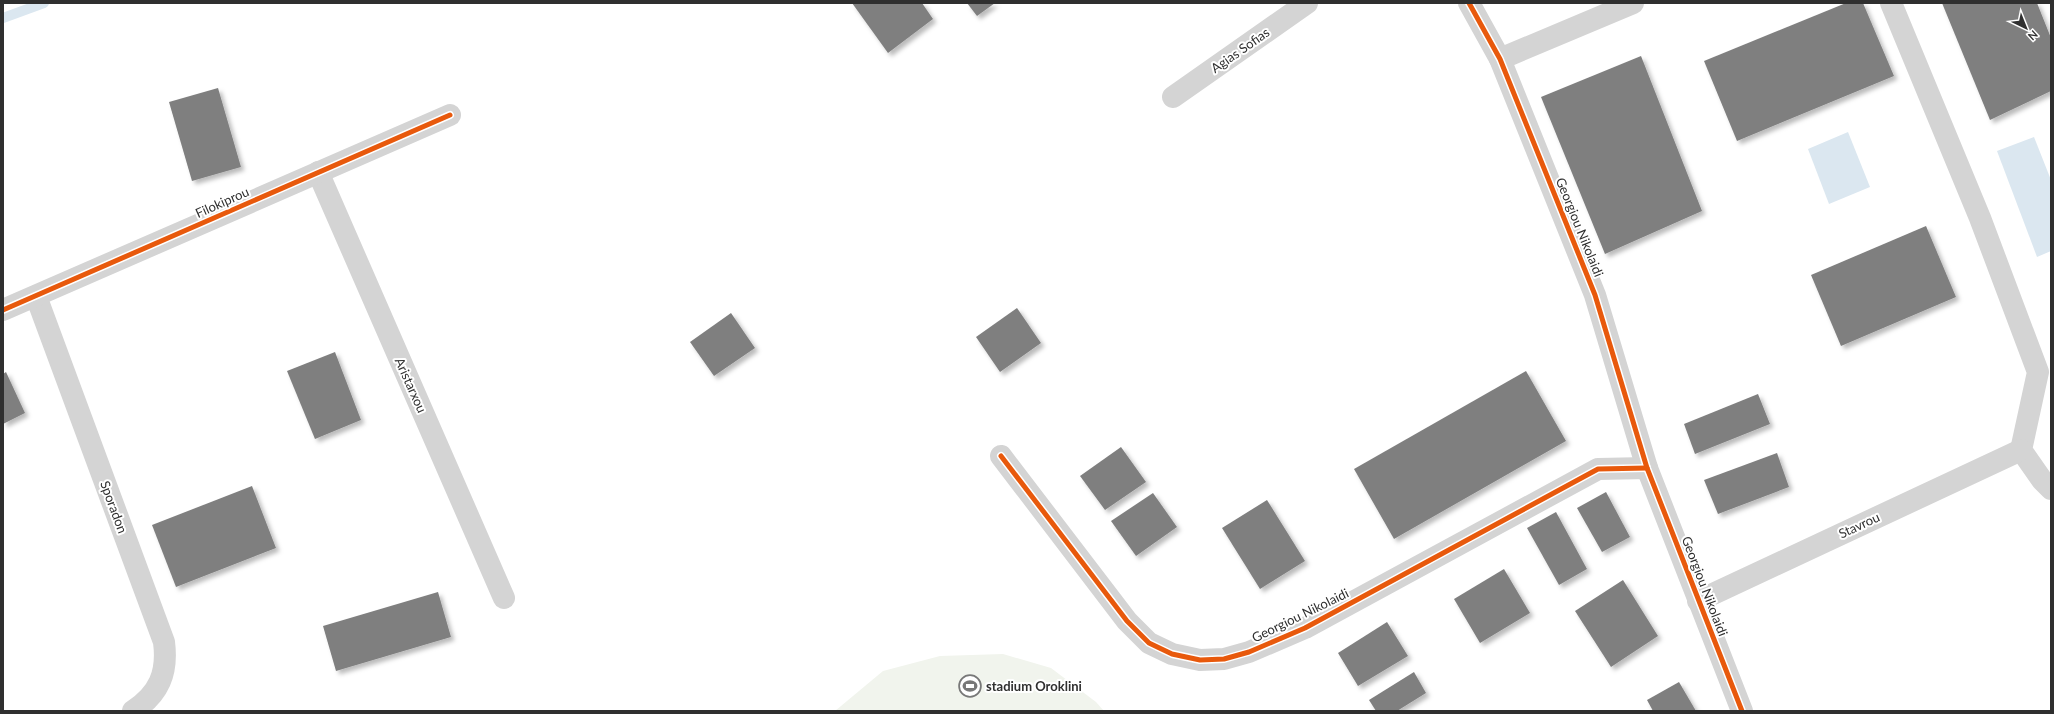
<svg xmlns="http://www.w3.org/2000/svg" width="2054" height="714" font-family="Lato,sans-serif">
	<defs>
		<filter id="shadow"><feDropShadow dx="3.5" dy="3.5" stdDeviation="2" flood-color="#0004"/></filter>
	</defs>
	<rect width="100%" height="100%" fill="#fff"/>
	<polygon fill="#f1f4ed" points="1003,654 1051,668 1096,702 1104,711 835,711 883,671 940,656"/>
	<g fill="#dbe7f0">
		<polygon points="1848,132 1870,187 1829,204 1808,149"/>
		<polygon points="2034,137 2051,180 2051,251 2037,257 1997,151"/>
	</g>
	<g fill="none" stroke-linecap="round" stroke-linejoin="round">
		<polyline stroke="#dbe7f0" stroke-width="10" points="3,18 44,3"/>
	</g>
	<g fill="#7f7f7f" filter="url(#shadow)">
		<polygon points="852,3 922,3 933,19 888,53"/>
		<polygon points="967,3 995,3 977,16"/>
		<polygon points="1846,3 1863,3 1894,76 1737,141 1704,61"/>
		<polygon points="1942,3 2037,3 2051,38 2051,91 1990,120"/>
		<polygon points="1641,56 1702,211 1605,254 1541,97"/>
		<polygon points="218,88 241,167 192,181 169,102"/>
		<polygon points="1926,226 1956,297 1841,346 1811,275"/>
		<polygon points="1017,308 1041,343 1000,372 976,337"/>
		<polygon points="731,313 755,348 714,376 690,342"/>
		<polygon points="335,352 361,420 315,439 287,371"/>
		<polygon points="1526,371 1566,441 1394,539 1354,469"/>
		<polygon points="6,372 25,413 3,424 3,374"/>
		<polygon points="1758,394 1770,424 1695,454 1684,424"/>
		<polygon points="1121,447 1146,482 1105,510 1080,476"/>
		<polygon points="1777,453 1789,487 1718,514 1704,480"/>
		<polygon points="252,486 276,548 176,587 152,525"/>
		<polygon points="1606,492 1630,537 1602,552 1577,508"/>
		<polygon points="1153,493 1177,527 1136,556 1111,521"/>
		<polygon points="1267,500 1305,561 1260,589 1222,528"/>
		<polygon points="1556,512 1587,569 1559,585 1527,528"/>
		<polygon points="1504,569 1530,613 1480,643 1454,599"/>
		<polygon points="1623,580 1658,636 1611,667 1575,611"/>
		<polygon points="438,592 451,637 336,671 323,626"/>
		<polygon points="1387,622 1408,656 1358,686 1338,653"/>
		<polygon points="1414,672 1426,693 1397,711 1376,711 1369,700"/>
		<polygon points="1679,682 1696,711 1653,711 1647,700"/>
	</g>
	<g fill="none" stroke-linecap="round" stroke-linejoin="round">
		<g stroke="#d4d4d4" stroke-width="22">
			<polyline points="1469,3 1500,59 1595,295 1647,468 1742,711"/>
			<polyline points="1891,3 1980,218 2038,372 2021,450"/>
			<polyline points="1500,59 1633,3"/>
			<polyline points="1173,97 1307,3"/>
			<polyline points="318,172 504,598"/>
			<path d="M36,296L164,642C168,673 159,694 133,711"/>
			<polyline points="3,310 450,115"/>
			<polyline points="2021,450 2042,480 2051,489"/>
			<polyline points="1001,456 1127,621 1149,643 1172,654 1200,660 1224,659 1249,652 1305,628 1598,469 1647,468"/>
			<polyline points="1698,601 2021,450"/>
		</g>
		<g stroke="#fff" stroke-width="8">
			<g id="cycleway">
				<polyline points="1469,3 1500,59 1595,295 1647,468 1742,711"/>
				<polyline points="3,310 450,115"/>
				<polyline points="1001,456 1127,621 1149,643 1172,654 1200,660 1224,659 1249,652 1305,628 1598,469 1647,468"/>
			</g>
		</g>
		<use href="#cycleway" stroke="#e8590c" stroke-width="5"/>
	</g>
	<defs>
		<g id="stadium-ring" transform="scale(1.15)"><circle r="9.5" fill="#fff" stroke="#787878" stroke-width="1.5"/><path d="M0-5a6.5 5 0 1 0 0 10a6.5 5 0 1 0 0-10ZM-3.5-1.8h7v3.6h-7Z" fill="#787878"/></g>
	</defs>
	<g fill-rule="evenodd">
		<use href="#stadium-ring" x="970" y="686"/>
	</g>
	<g text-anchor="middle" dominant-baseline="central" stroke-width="4" stroke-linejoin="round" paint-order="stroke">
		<g font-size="13" fill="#2f2f2f" stroke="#fff">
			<text transform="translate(1240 50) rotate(-35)">Agias Sofias</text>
			<text transform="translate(222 202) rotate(-24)">Filokiprou</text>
			<text transform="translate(1580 227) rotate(68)">Georgiou Nikolaidi</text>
			<text transform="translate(411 385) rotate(66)">Aristarxou</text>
			<text transform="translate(114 507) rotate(70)">Sporadon</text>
			<text transform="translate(1859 525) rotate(-25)">Stavrou</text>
			<text transform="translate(1705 586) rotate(69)">Georgiou Nikolaidi</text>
			<text transform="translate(1300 615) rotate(-26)">Georgiou Nikolaidi</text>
		</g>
		<g font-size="13" font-weight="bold" fill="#2f2f2f" stroke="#fff" text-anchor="start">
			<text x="986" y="686">stadium Oroklini</text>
		</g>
	</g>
	<rect width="2054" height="714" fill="none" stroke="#2f2f2f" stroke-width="8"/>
	<g transform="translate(2026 28) rotate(137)" stroke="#ffffff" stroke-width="3" paint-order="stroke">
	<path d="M0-3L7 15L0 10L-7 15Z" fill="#2f2f2f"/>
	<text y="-6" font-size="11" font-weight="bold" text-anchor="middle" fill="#2f2f2f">N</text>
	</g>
</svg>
